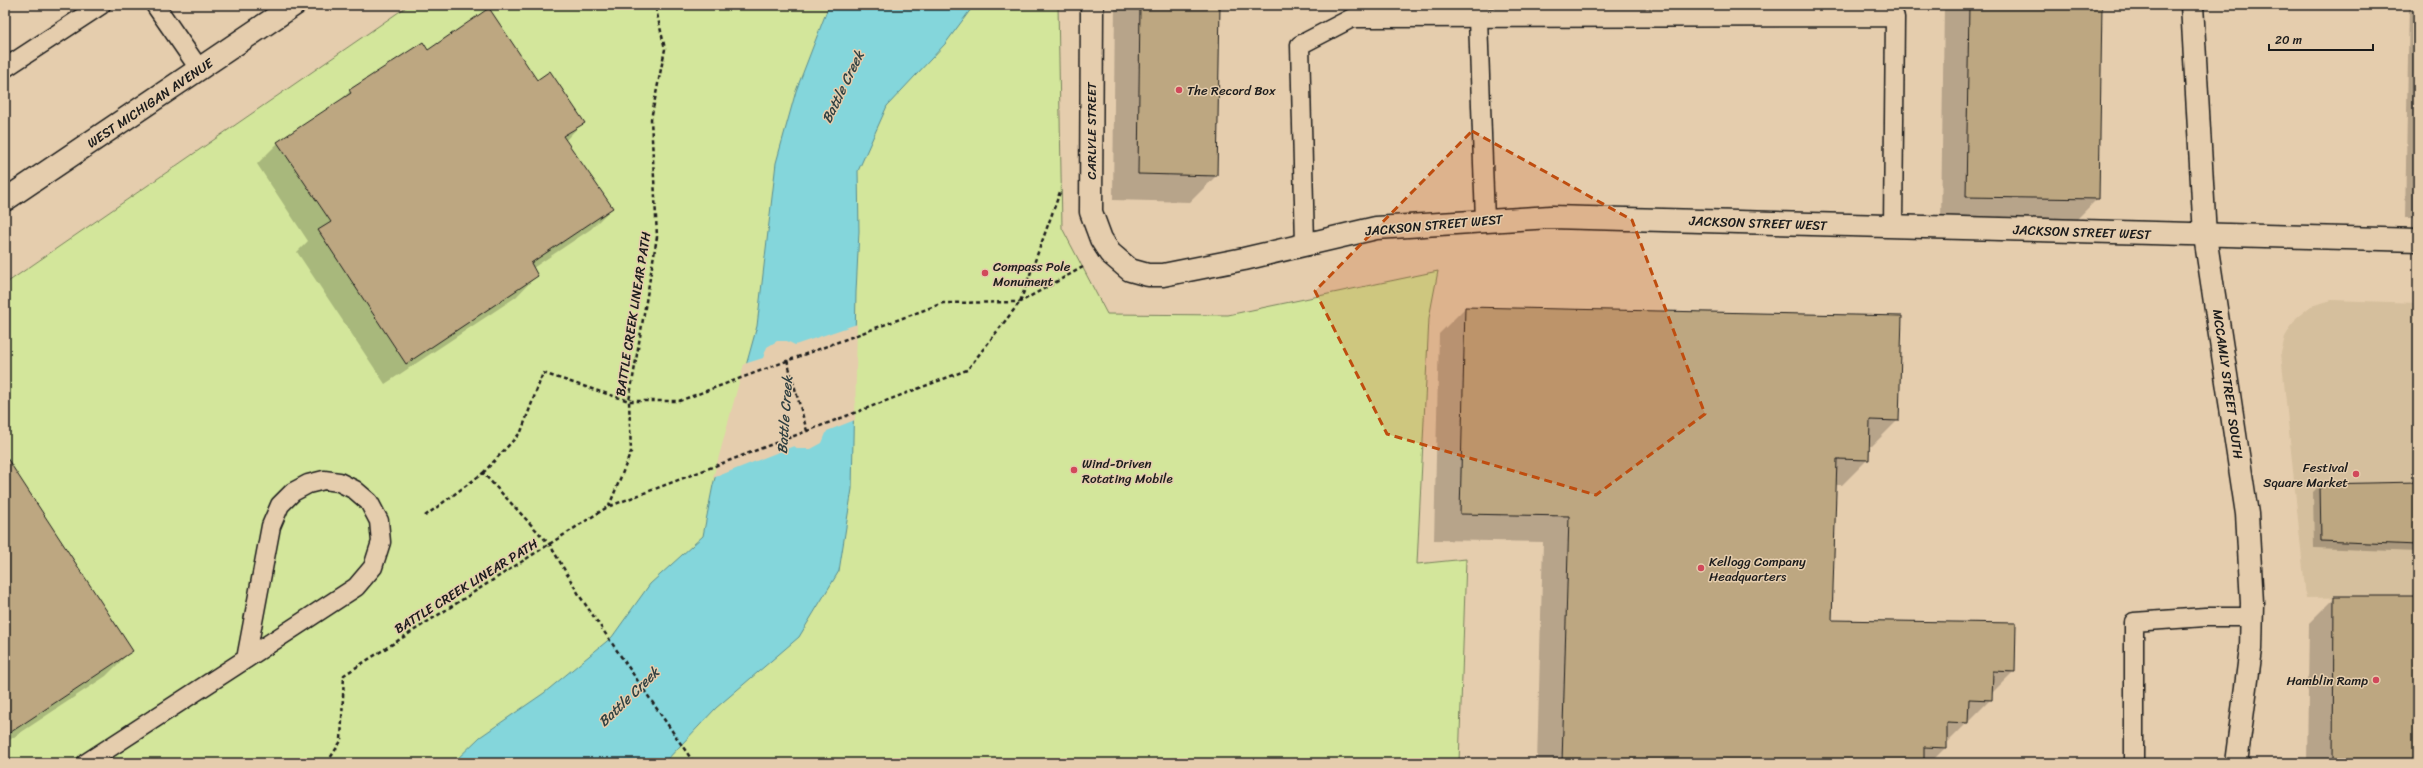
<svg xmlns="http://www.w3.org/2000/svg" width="2423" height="768" font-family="Sriracha,sans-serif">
	<rect width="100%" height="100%" fill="#e5cdad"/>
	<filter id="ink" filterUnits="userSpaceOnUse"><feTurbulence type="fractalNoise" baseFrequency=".025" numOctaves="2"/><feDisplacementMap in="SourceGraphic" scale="8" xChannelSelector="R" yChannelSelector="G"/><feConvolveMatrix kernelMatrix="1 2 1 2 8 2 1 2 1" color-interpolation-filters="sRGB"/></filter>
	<g filter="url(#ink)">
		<polygon fill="#d5bf9d" points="2332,300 2418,303 2418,596 2306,598 2281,353 2285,337 2296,318 2311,306"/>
		<polygon fill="#d3e69b" stroke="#78815c" points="409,5 1058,5 1062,228 1107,314 1228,315 1438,271 1429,318 1417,564 1466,559 1459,763 5,763 5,284"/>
		<polygon fill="#84d6db" stroke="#5a8c8f" points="829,5 974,5 945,44 887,106 858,171 859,231 856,292 852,489 839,571 799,637 716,708 664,763 453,763 480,737 544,693 612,637 650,584 703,536 713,485 757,326 776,163 796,91"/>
		<polygon fill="#e5cdad" points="857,324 855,420 827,431 822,443 811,449 798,449 794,446 713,478 744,364 763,358 767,347 777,341 787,341 795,345"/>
		<g fill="#0003">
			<polygon points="1115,5 1219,5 1216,176 1190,202 1113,200"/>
			<polygon points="1944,5 2101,5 2098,198 2072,224 1941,223"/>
			<polygon points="2409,5 2418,5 2418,218 2405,218"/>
			<polygon points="428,51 536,81 583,122 565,141 612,208 591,229 533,268 537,275 516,297 385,384 297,252 308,241 257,164 278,143 337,104 350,91"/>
			<polygon points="1465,308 1898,420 1872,446 1868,446 1868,459 1842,485 1835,485 1831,621 2014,671 1991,694 1991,699 1946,744 1946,747 1930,763 1537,763 1543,542 1434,540 1439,334"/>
			<polygon points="5,457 132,650 106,676 5,743"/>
			<polygon points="2418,483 2418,552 2314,548 2313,492 2320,485"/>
			<polygon points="2335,597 2418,597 2418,763 2307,763 2309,623"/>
		</g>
		<g fill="#bda781" stroke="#1c1c1c">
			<polygon points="1140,5 1220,5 1217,176 1138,174"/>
			<polygon points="1969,5 2102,5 2099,199 1966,197"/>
			<polygon points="489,8 537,80 550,71 585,123 563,136 613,208 531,263 538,276 406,364 318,230 331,222 277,142 351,93 349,90 423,42 428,50"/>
			<polygon points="1465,307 1902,316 1899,421 1870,420 1869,460 1837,459 1832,620 2016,623 2015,672 1993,671 1992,700 1969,699 1968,723 1947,722 1947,748 1924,747 1924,763 1562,763 1569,516 1460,514"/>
			<polygon points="5,455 133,651 5,736"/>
			<polygon points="2418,482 2418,545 2321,541 2320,484"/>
			<polygon points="2334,596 2418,596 2418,763 2333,763"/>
		</g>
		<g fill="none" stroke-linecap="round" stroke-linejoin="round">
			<g stroke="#1c1c1c" stroke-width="21">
				<g id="lane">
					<polyline points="155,5 200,70"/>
					<polyline points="1478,18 1485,221"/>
					<polyline points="5,68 101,5"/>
					<polyline points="1305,244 1300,45 1352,18 1895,17 1893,226"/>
					<polyline points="86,763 246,659 356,587 373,567 381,542 379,521 369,502 355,490 339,482 324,480 308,484 293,492 280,505 271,526 246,659"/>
					<polyline points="2134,763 2134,622 2205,617 2252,617"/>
				</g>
			</g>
			<g stroke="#1c1c1c" stroke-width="25">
				<g id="street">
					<polyline points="1092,5 1091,212 1101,239 1110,253 1130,270 1148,275 1163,275 1244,259 1376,228 1551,217 2418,240"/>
					<polyline points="2192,5 2205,236 2247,514 2252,603 2251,649 2236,763"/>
				</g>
			</g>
			<g stroke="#1c1c1c" stroke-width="25">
				<polyline id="secondary" points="5,200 294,5"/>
			</g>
			<g stroke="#1c1c1c" stroke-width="2.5" stroke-dasharray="4 3" stroke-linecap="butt">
				<polyline points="787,360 807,431"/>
				<polyline points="483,473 521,432 543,373 629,401 679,401 943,303 1020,302 1083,267"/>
				<polyline points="610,506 967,370 1020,302 1060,192"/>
				<polyline points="425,516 483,473 550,545 581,598 694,763"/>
				<polyline points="327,763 341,741 344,675 609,506 631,452 629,401 657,237 651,119 665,49 655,5"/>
			</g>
			<use href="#lane" stroke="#e5cdad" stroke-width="18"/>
			<use href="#street" stroke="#e5cdad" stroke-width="22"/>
			<use href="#secondary" stroke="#e5cdad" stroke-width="22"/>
		</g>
	</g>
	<path fill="#bf4d0f" fill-opacity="0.2" stroke="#bf4d0f" stroke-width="3" stroke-dasharray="8 5" stroke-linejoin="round" d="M1472,131L1632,220L1705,414L1596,495L1387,434L1315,291Z"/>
	<g fill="#d1495b" stroke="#e5cdad" stroke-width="1.5">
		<circle cx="1179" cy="90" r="4"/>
		<circle cx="985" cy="273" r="4"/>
		<circle cx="1074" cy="470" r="4"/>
		<circle cx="2356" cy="474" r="4"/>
		<circle cx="1701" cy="568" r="4"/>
		<circle cx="2376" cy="680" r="4"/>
	</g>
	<g text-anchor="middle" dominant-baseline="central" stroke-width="3" stroke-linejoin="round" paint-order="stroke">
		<g font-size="13" fill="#1c1c1c" stroke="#e5cdad" text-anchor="start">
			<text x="1187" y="90">The Record Box</text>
			<text x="993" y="266">Compass Pole<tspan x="993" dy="15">Monument</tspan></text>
			<text x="1082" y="463">Wind-Driven<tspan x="1082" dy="15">Rotating Mobile</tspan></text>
			<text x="2348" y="467" text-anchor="end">Festival<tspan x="2348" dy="15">Square Market</tspan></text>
			<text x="1709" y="561">Kellogg Company<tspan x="1709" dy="15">Headquarters</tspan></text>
			<text x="2368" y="680" text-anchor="end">Hamblin Ramp</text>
		</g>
		<g font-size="13" fill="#1c1c1c" stroke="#e5cdad">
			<text transform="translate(150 103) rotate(-34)">WEST MICHIGAN AVENUE</text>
			<text transform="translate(1091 131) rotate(-90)">CARLYLE STREET</text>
			<text transform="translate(1758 223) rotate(2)">JACKSON STREET WEST</text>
			<text transform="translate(1434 225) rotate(-5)">JACKSON STREET WEST</text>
			<text transform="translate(2082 232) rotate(2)">JACKSON STREET WEST</text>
			<text transform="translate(633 314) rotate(-81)">BATTLE CREEK LINEAR PATH</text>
			<text transform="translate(2228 384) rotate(82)">MCCAMLY STREET SOUTH</text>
			<text transform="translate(466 586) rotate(-32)">BATTLE CREEK LINEAR PATH</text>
		</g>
		<g font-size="14" font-style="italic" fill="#314142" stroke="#e5cdad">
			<text transform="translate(843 87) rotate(-64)">Battle Creek</text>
			<text transform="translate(785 415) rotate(-86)">Battle Creek</text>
			<text transform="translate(629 697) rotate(-44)">Battle Creek</text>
		</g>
	</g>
	<rect width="2423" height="768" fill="none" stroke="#e5cdad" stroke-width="20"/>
	<rect x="10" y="10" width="2403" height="748" fill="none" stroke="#1c1c1c" stroke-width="1.5" filter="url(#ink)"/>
	<path d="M2269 44v6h104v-6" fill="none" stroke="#1c1c1c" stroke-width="2"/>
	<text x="2275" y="44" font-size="12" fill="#1c1c1c" stroke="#e5cdad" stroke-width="3" paint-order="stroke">20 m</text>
</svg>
